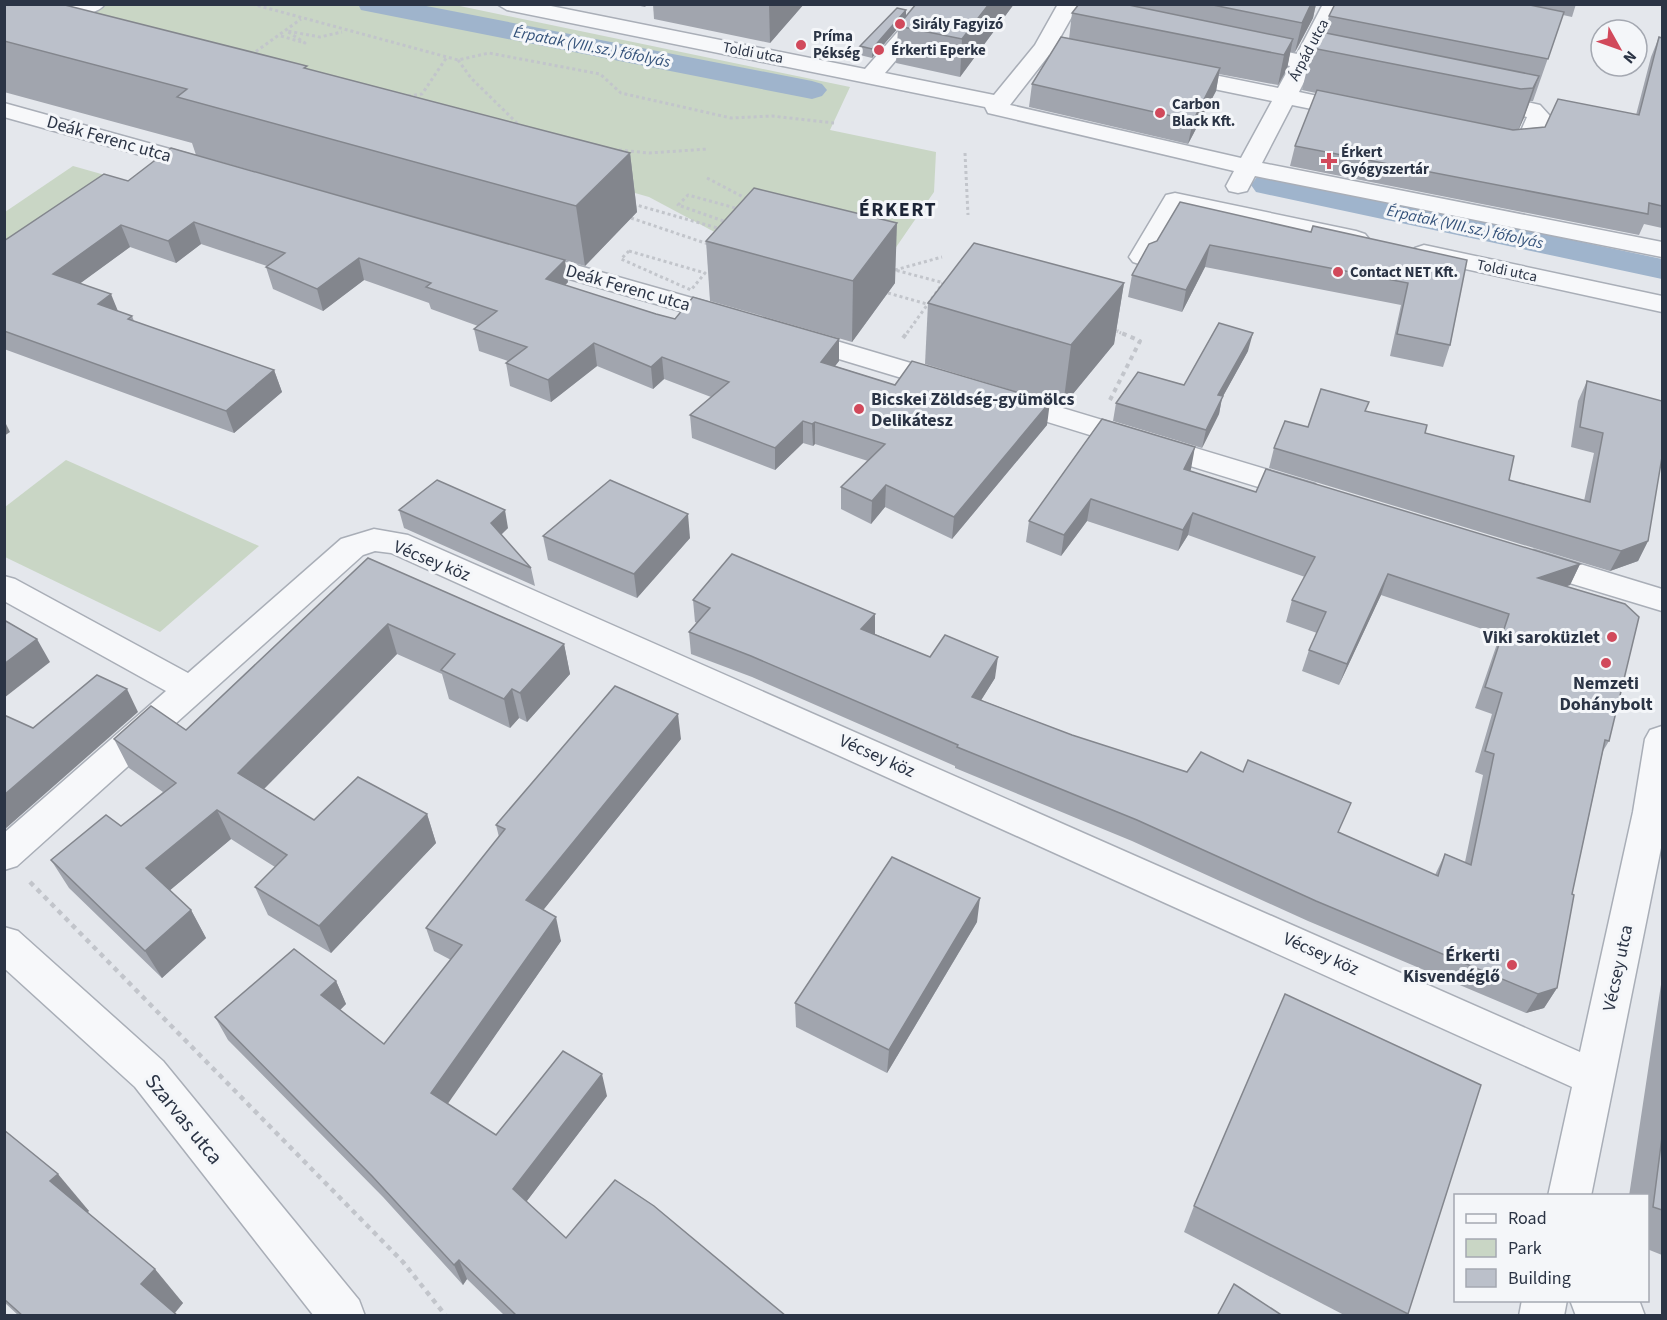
<svg xmlns="http://www.w3.org/2000/svg" width="1667" height="1320" font-family="'Source Sans 3',sans-serif">
	<rect width="100%" height="100%" fill="#e4e7ec"/>
	<g fill="#c9d6c5">
		<polygon points="95,5 455,5 850,87 830,130 936,152 934,192 888,259 737,244 649,197 55,27"/>
		<polygon points="73,166 126,181 5,263 5,212"/>
		<polygon points="66,460 259,546 160,632 5,557 5,507"/>
	</g>
	<g fill="none" stroke-linecap="round" stroke-linejoin="round">
		<g fill="#9fb4cc" fill-rule="evenodd">
			<polygon points="358,4 416,4 812,81 822,84 827,90 822,96 812,99 371,12 361,10"/>
			<polygon points="1267,175 1662,259 1662,279 1256,192 1251,185 1256,178"/>
		</g>
		<g stroke="#a9aeb7" stroke-width="3">
			<g id="minor">
				<path d="M16,4H105C93,22 27,20 16,4Z"/>
				<polygon points="497,4 541,4 865,69 922,4 944,4 885,73 994,95 1035,45 1058,4 1079,4 1057,43 1106,53 1109,58 1106,63 1098,65 1049,55 1010,105 1241,158 1272,101 1175,81 1167,79 1164,74 1167,69 1175,67 1278,88 1290,66 1237,55 1234,50 1237,45 1245,43 1297,54 1323,4 1344,4 1317,58 1362,67 1365,72 1362,77 1354,79 1310,70 1299,92 1364,106 1367,111 1364,116 1356,118 1292,105 1262,163 1662,242 1662,257 1255,176 1247,191 1238,193 1229,191 1226,186 1234,171 988,113 985,107 507,10"/>
				<polygon points="1483,92 1540,105 1550,116 1537,145 1529,147 1490,144 1486,139 1490,134 1520,133 1527,117 1475,104 1472,99 1475,94"/>
				<polygon points="4,103 213,161 217,166 213,171 205,173 4,117"/>
				<polygon points="1175,193 1356,231 1365,234 1369,239 1365,244 1356,247 1182,209 1151,262 1142,265 1133,262 1129,257 1163,200 1166,195"/>
				<polygon points="1424,245 1662,296 1662,312 1415,258 1411,253 1415,248"/>
				<polygon points="523,250 738,311 742,317 738,323 729,325 514,263 510,258 514,253"/>
				<polygon points="796,329 958,377 962,383 958,389 948,392 786,343 782,337 786,331"/>
				<polygon points="1006,391 1315,484 1319,491 1315,498 1304,501 996,406 992,400 996,394"/>
				<polygon points="374,529 408,535 1580,1052 1633,812 1645,739 1650,730 1662,726 1662,843 1591,1196 1548,1196 1572,1087 391,553 375,551 363,555 17,866 4,870 4,833 166,691 4,601 4,576 15,579 188,673 341,539"/>
				<polygon points="1534,550 1662,589 1662,611 1523,569 1518,561 1523,553"/>
				<polygon points="4,927 18,931 163,1061 359,1300 365,1316 314,1316 135,1087 4,968"/>
				<polygon points="1522,1300 1567,1300 1564,1316 1519,1316"/>
				<polygon points="1570,1300 1639,1300 1645,1316 1576,1316"/>
			</g>
		</g>
		<g stroke="#c2c5cb" stroke-width="3" stroke-dasharray="3 3" stroke-linecap="butt">
			<polyline points="252,4 458,60 489,53 600,74 621,93 731,118 772,116 834,123"/>
			<polyline points="281,36 305,43 287,31 320,37 342,32"/>
			<polyline points="251,55 301,19"/>
			<polyline points="458,60 471,78 520,126"/>
			<polyline points="408,96 422,94 447,57"/>
			<polyline points="619,150 649,153 708,149"/>
			<polyline points="965,153 968,215"/>
			<polyline points="707,178 747,199"/>
			<polyline points="633,204 721,229"/>
			<polyline points="631,218 711,245"/>
			<polyline points="729,223 678,205 688,195 739,209"/>
			<polygon points="629,251 705,273 691,290 621,259"/>
			<polyline points="891,269 948,284"/>
			<polyline points="895,270 942,257"/>
			<polyline points="888,293 927,304"/>
			<polyline points="1114,330 1121,333"/>
			<polyline points="907,333 943,283"/>
		</g>
		<g stroke="#c2c5cb" stroke-width="4" stroke-dasharray="4.5 4.5" stroke-linecap="butt">
			<polyline points="903,338 908,331"/>
			<polyline points="1110,400 1140,341 1117,331"/>
		</g>
		<polyline stroke="#c2c5cb" stroke-width="4.5" stroke-dasharray="5 5" stroke-linecap="butt" points="30,882 403,1262 446,1316"/>
		<use href="#minor" fill="#f7f8fa" fill-rule="evenodd"/>
	</g>
	<g fill="#a1a5ae">
		<polygon points="4,4 308,69 630,153 637,212 585,266 196,155 192,143 4,92"/>
		<polygon points="631,4 648,4 645,7"/>
		<polygon points="653,4 804,4 770,43 654,19"/>
		<polygon points="1014,4 960,77 896,63 898,28 872,58 860,55 860,46 906,10 906,16"/>
		<polygon points="1079,4 1316,4 1313,18 1295,52 1290,52 1287,69 1278,85 1219,74 1216,91 1188,144 1029,107 1032,84 1069,39 1072,13"/>
		<polygon points="1335,4 1576,4 1572,17 1563,15 1533,101 1530,101 1519,129 1545,127 1636,115 1651,57 1659,37 1662,38 1662,228 1644,224 1639,235 1290,166 1295,146 1316,93 1302,90 1312,48 1325,32 1329,16"/>
		<polygon points="128,181 568,282 565,285 656,314 675,319 839,339 839,361 835,366 895,385 1047,425 952,539 885,507 871,524 841,509 841,487 868,461 815,444 813,446 803,443 775,470 692,438 690,415 711,397 664,379 653,389 597,366 551,402 510,386 506,363 508,361 479,351 474,329 478,326 431,309 429,303 364,280 323,311 273,289 266,267 267,266 201,244 176,263 130,247 80,283 118,311 132,316 134,321 274,370 282,392 234,433 4,349 4,241"/>
		<polygon points="1311,232 1467,260 1450,345 1443,367 1390,356 1401,305 1205,267 1182,312 1128,297 1132,275 1149,244"/>
		<polygon points="706,241 895,283 852,342 710,301"/>
		<polygon points="1124,283 1114,344 1063,406 925,364 928,303"/>
		<polygon points="1248,351 1222,398 1219,414 1202,448 1113,421 1116,403 1184,385"/>
		<polygon points="1587,381 1648,541 1638,561 1610,571 1269,468 1274,448 1308,427 1366,411 1425,433 1509,480 1584,501 1594,453 1571,447 1578,401"/>
		<polygon points="1102,419 1191,469 1190,471 1256,492 1580,564 1570,585 1566,586 1609,741 1603,751 1572,894 1557,988 1544,1008 1526,1013 1308,921 1132,841 955,768 955,766 752,677 691,654 689,632 697,623 695,622 693,600 875,614 875,634 930,657 995,678 981,700 1072,735 1339,833 1435,875 1445,854 1465,862 1483,775 1475,772 1492,714 1475,708 1500,635 1381,595 1339,685 1302,671 1309,650 1317,633 1286,622 1292,600 1305,577 1188,535 1178,551 1087,521 1061,556 1026,542 1029,521"/>
		<polygon points="399,510 508,528 501,535 531,568 535,586 404,528"/>
		<polygon points="543,536 690,538 637,598 548,560"/>
		<polygon points="368,558 564,644 570,674 527,722 519,718 510,728 449,699 442,674 397,654 264,789 314,820 427,814 436,843 331,953 268,915 255,887 275,867 231,839 170,890 191,910 206,938 162,978 69,888 51,860 121,826 163,792 129,768 114,739 186,730"/>
		<polygon points="681,739 543,910 561,941 447,1104 496,1135 607,1096 526,1202 566,1238 786,1316 505,1316 467,1279 463,1285 383,1197 228,1040 215,1017 336,981 346,1004 340,1010 384,1044 451,960 434,951 426,928 499,837 496,825"/>
		<polygon points="977,922 887,1073 796,1027 795,1003"/>
		<polygon points="1662,978 1662,1255 1647,1249 1647,1196 1629,1196"/>
		<polygon points="4,1130 89,1211 87,1212 183,1303 175,1313 178,1316 19,1316 4,1302"/>
		<polygon points="1194,1206 1408,1314 1407,1316 1346,1316 1184,1232"/>
	</g>
	<g fill="#83868d">
		<polygon points="769,4 804,4 770,43"/>
		<polygon points="989,4 1014,4 960,77 962,39"/>
		<polygon points="1311,4 1316,4 1313,18 1295,52 1302,23"/>
		<polygon points="906,10 906,19 898,26 898,28 872,58 872,49"/>
		<polygon points="1293,39 1287,69 1278,85 1284,55"/>
		<polygon points="1220,68 1216,91 1188,144 1193,121"/>
		<polygon points="1539,76 1524,118 1518,131 1533,88"/>
		<polygon points="630,153 637,212 585,266 576,206"/>
		<polygon points="194,222 201,244 176,263 168,241"/>
		<polygon points="897,223 895,283 852,342 853,281"/>
		<polygon points="121,225 130,247 63,296 53,274"/>
		<polygon points="1210,245 1205,267 1182,312 1186,290"/>
		<polygon points="359,258 364,280 323,311 317,289"/>
		<polygon points="565,260 568,282 550,301 546,279"/>
		<polygon points="1124,283 1114,344 1063,406 1071,345"/>
		<polygon points="111,294 120,316 98,304"/>
		<polygon points="1253,333 1248,351 1222,398 1219,414 1202,448 1206,430 1218,395"/>
		<polygon points="839,339 839,361 821,384 821,362"/>
		<polygon points="594,343 597,366 551,402 548,380"/>
		<polygon points="662,357 664,379 653,389 651,367"/>
		<polygon points="274,370 282,392 234,433 226,411"/>
		<polygon points="1050,402 1047,425 952,539 954,517"/>
		<polygon points="4,420 10,432 4,436"/>
		<polygon points="803,421 803,443 775,470 775,448"/>
		<polygon points="815,422 815,444 813,446 812,424"/>
		<polygon points="1195,447 1191,469 1180,491 1184,469"/>
		<polygon points="886,485 885,507 871,524 872,501"/>
		<polygon points="1091,499 1087,521 1061,556 1064,535"/>
		<polygon points="505,510 508,528 494,541 491,523"/>
		<polygon points="1193,513 1188,535 1178,551 1183,530"/>
		<polygon points="688,514 690,538 637,598 634,574"/>
		<polygon points="1648,541 1638,561 1610,571 1621,551"/>
		<polygon points="1580,564 1570,585 1529,600 1538,578"/>
		<polygon points="1388,574 1381,595 1339,685 1347,664"/>
		<polygon points="875,614 875,635 861,629"/>
		<polygon points="388,624 397,654 251,802 238,773"/>
		<polygon points="37,639 50,662 4,698 4,664"/>
		<polygon points="564,644 570,674 527,722 520,693"/>
		<polygon points="998,657 995,678 970,718 972,697"/>
		<polygon points="127,689 138,712 4,830 4,795"/>
		<polygon points="512,689 519,718 510,728 504,699"/>
		<polygon points="678,714 681,739 532,924 526,900"/>
		<polygon points="217,810 231,839 162,897 146,868"/>
		<polygon points="427,814 436,843 331,953 319,926"/>
		<polygon points="980,898 977,922 887,1073 889,1050"/>
		<polygon points="191,910 206,938 162,978 145,951"/>
		<polygon points="556,917 561,941 440,1115 431,1093"/>
		<polygon points="336,981 346,1004 332,1018 321,995"/>
		<polygon points="1557,988 1544,1008 1526,1013 1538,994"/>
		<polygon points="602,1074 607,1096 520,1210 513,1189"/>
		<polygon points="58,1174 89,1211 81,1218 50,1181"/>
		<polygon points="459,1260 467,1279 463,1285 454,1265"/>
		<polygon points="155,1269 183,1303 172,1316 141,1284"/>
	</g>
	<g fill="#bbc0ca" stroke="#83868d" stroke-width="1.5">
		<polygon points="4,4 61,4 307,66 304,68 630,153 576,206 177,97 187,89 4,41"/>
		<polygon points="916,4 989,4 962,39 898,26"/>
		<polygon points="1079,4 1124,4 1293,39 1284,55 1072,13"/>
		<polygon points="1208,4 1311,4 1302,23"/>
		<polygon points="1335,4 1525,4 1564,12 1548,59 1329,16"/>
		<polygon points="897,8 906,10 872,49 860,46"/>
		<polygon points="1321,32 1539,76 1533,88 1521,89 1312,48"/>
		<polygon points="1061,37 1220,68 1193,121 1032,84"/>
		<polygon points="1659,37 1662,38 1662,206 1649,203 1648,214 1295,146 1317,90 1513,130 1545,127 1558,99 1639,115"/>
		<polygon points="171,148 565,260 546,279 656,314 675,319 693,297 839,339 821,362 895,385 912,361 1050,402 954,517 886,485 872,501 841,487 885,444 815,422 812,424 803,421 775,448 690,415 729,382 662,357 651,367 594,343 548,380 506,363 527,347 474,329 497,311 426,287 431,283 359,258 317,289 266,267 285,253 194,222 168,241 121,225 53,274 111,294 98,304 132,316 128,319 274,370 226,411 4,331 4,241 104,174 128,181"/>
		<polygon points="754,188 897,223 853,281 706,241"/>
		<polygon points="1180,202 1311,232 1313,226 1467,260 1450,345 1397,334 1408,283 1210,245 1186,290 1132,275 1149,244 1157,241"/>
		<polygon points="974,243 1124,283 1071,345 928,303"/>
		<polygon points="1219,323 1253,333 1218,395 1223,396 1206,430 1116,403 1138,372 1184,385"/>
		<polygon points="1587,381 1662,401 1662,457 1648,541 1621,551 1274,448 1285,421 1308,427 1321,389 1369,402 1365,411 1427,425 1425,433 1514,456 1509,480 1590,502 1603,433 1580,427"/>
		<polygon points="1102,419 1195,447 1184,469 1256,492 1266,469 1580,564 1538,578 1625,604 1639,617 1609,741 1605,740 1572,894 1574,895 1557,988 1538,994 1316,901 1137,820 957,747 958,745 751,656 689,632 710,608 693,600 732,554 875,614 861,629 930,657 945,635 998,657 972,697 1072,735 1187,772 1201,752 1243,772 1248,760 1351,803 1338,832 1438,876 1445,854 1471,865 1494,754 1485,751 1502,693 1485,687 1509,614 1388,574 1347,664 1309,650 1326,612 1292,600 1315,557 1193,513 1183,530 1091,499 1064,535 1029,521"/>
		<polygon points="437,480 505,510 491,523 531,568 399,510"/>
		<polygon points="610,480 688,514 634,574 543,536"/>
		<polygon points="368,558 564,644 520,693 512,689 504,699 441,670 455,654 388,624 238,773 314,820 358,777 427,814 319,926 255,887 287,855 217,810 146,868 191,910 145,951 51,860 106,815 121,826 176,783 114,739 151,706 186,730"/>
		<polygon points="4,620 37,639 4,664"/>
		<polygon points="97,675 127,689 4,795 4,715 33,728"/>
		<polygon points="615,686 678,714 526,900 556,917 431,1093 496,1135 563,1051 602,1074 513,1189 566,1238 615,1180 654,1206 786,1316 517,1316 459,1260 454,1265 372,1176 215,1017 294,949 336,981 321,995 384,1044 462,945 426,928 505,829 496,825"/>
		<polygon points="892,857 980,898 889,1050 795,1003"/>
		<polygon points="1285,994 1481,1085 1408,1314 1194,1206"/>
		<polygon points="4,1130 58,1174 50,1181 155,1269 141,1284 178,1316 23,1316 4,1299"/>
		<polygon points="1662,1137 1662,1210 1653,1207"/>
		<polygon points="1234,1284 1283,1316 1217,1316"/>
	</g>
	<g fill="#d1495b" stroke="#f4f6f9" stroke-width="2">
		<circle cx="900" cy="24" r="6"/>
		<circle cx="801" cy="45" r="6"/>
		<circle cx="879" cy="50" r="6"/>
		<circle cx="1160" cy="113" r="6"/>
		<path d="M1326 152h6v6h6v6h-6v6h-6v-6h-6v-6h6z"/>
		<circle cx="1338" cy="272" r="6"/>
		<circle cx="859" cy="409" r="6"/>
		<circle cx="1612" cy="637" r="6"/>
		<circle cx="1606" cy="663" r="6"/>
		<circle cx="1512" cy="965" r="6"/>
	</g>
	<g text-anchor="middle" dominant-baseline="central" stroke-width="6" stroke-linejoin="round" paint-order="stroke">
		<g font-size="15" font-weight="bold" fill="#2b3445" stroke="#f4f6f9" text-anchor="start">
			<text x="912" y="24">Sirály Fagyizó</text>
			<text x="813" y="36">Príma<tspan x="813" dy="17">Pékség</tspan></text>
			<text x="891" y="50">Érkerti Eperke</text>
			<text x="1172" y="104">Carbon<tspan x="1172" dy="17">Black Kft.</tspan></text>
			<text x="1341" y="152">Érkert<tspan x="1341" dy="17">Gyógyszertár</tspan></text>
			<text x="1350" y="272">Contact NET Kft.</text>
		</g>
		<g font-size="15" fill="#2b3445" stroke="#f4f6f9">
			<text transform="translate(1309 50) rotate(-62)">Árpád utca</text>
			<text transform="translate(753 53) rotate(11)">Toldi utca</text>
			<text transform="translate(1507 271) rotate(12)">Toldi utca</text>
		</g>
		<g font-size="16" font-style="italic" fill="#34527a" stroke="#f4f6f9">
			<text transform="translate(592 47) rotate(11)">Érpatak (VIII.sz.) főfolyás</text>
			<text transform="translate(1465 227) rotate(12)">Érpatak (VIII.sz.) főfolyás</text>
		</g>
		<g font-size="18" fill="#2b3445" stroke="#f4f6f9">
			<text transform="translate(109 139) rotate(16)">Deák Ferenc utca</text>
			<text transform="translate(628 288) rotate(16)">Deák Ferenc utca</text>
			<text transform="translate(432 561) rotate(22)">Vécsey köz</text>
			<text transform="translate(877 756) rotate(24)">Vécsey köz</text>
			<text transform="translate(1321 954) rotate(24)">Vécsey köz</text>
			<text transform="translate(1618 968) rotate(-78)">Vécsey utca</text>
		</g>
		<g font-size="18" font-weight="bold" fill="#2b3445" stroke="#f4f6f9" text-anchor="end">
			<text x="871" y="399" text-anchor="start">Bicskei Zöldség-gyümölcs<tspan x="871" dy="21">Delikátesz</tspan></text>
			<text x="1600" y="637">Viki saroküzlet</text>
			<text x="1606" y="683" text-anchor="middle">Nemzeti<tspan x="1606" dy="21">Dohánybolt</tspan></text>
			<text x="1500" y="955">Érkerti<tspan x="1500" dy="21">Kisvendéglő</tspan></text>
		</g>
		<g font-size="20" font-weight="bold" letter-spacing="1.5" fill="#1d2536" stroke="#f4f6f9">
			<text x="898" y="210">ÉRKERT</text>
		</g>
		<g font-size="21" fill="#2b3445" stroke="#f4f6f9">
			<text transform="translate(184 1119) rotate(51)">Szarvas utca</text>
		</g>
	</g>
	<rect width="1667" height="1320" fill="none" stroke="#2b3445" stroke-width="12"/>
	<rect x="1454" y="1194" width="195" height="108" fill="#f4f6f9" stroke="#a4a8b1" stroke-width="1.5"/>
	<rect x="1466" y="1214" width="30" height="9" fill="#f7f8fa" stroke="#a4a8b1" stroke-width="1.5"/>
	<text x="1508" y="1224" font-size="18" fill="#2b3445">Road</text>
	<rect x="1466" y="1239" width="30" height="18" fill="#c9d6c5" stroke="#a4a8b1" stroke-width="1.5"/>
	<text x="1508" y="1254" font-size="18" fill="#2b3445">Park</text>
	<rect x="1466" y="1269" width="30" height="18" fill="#bbc0ca" stroke="#a4a8b1" stroke-width="1.5"/>
	<text x="1508" y="1284" font-size="18" fill="#2b3445">Building</text>
	<g transform="translate(1619 48) rotate(130)"><circle r="28" fill="#f4f6f9" stroke="#a4a8b1" stroke-width="1.5"/>
	<path d="M0-4.5L10 22L0 15L-10 22Z" fill="#d1495b"/>
	<text y="-9" font-size="16" font-weight="bold" text-anchor="middle" fill="#2b3445">N</text>
	</g>
</svg>
